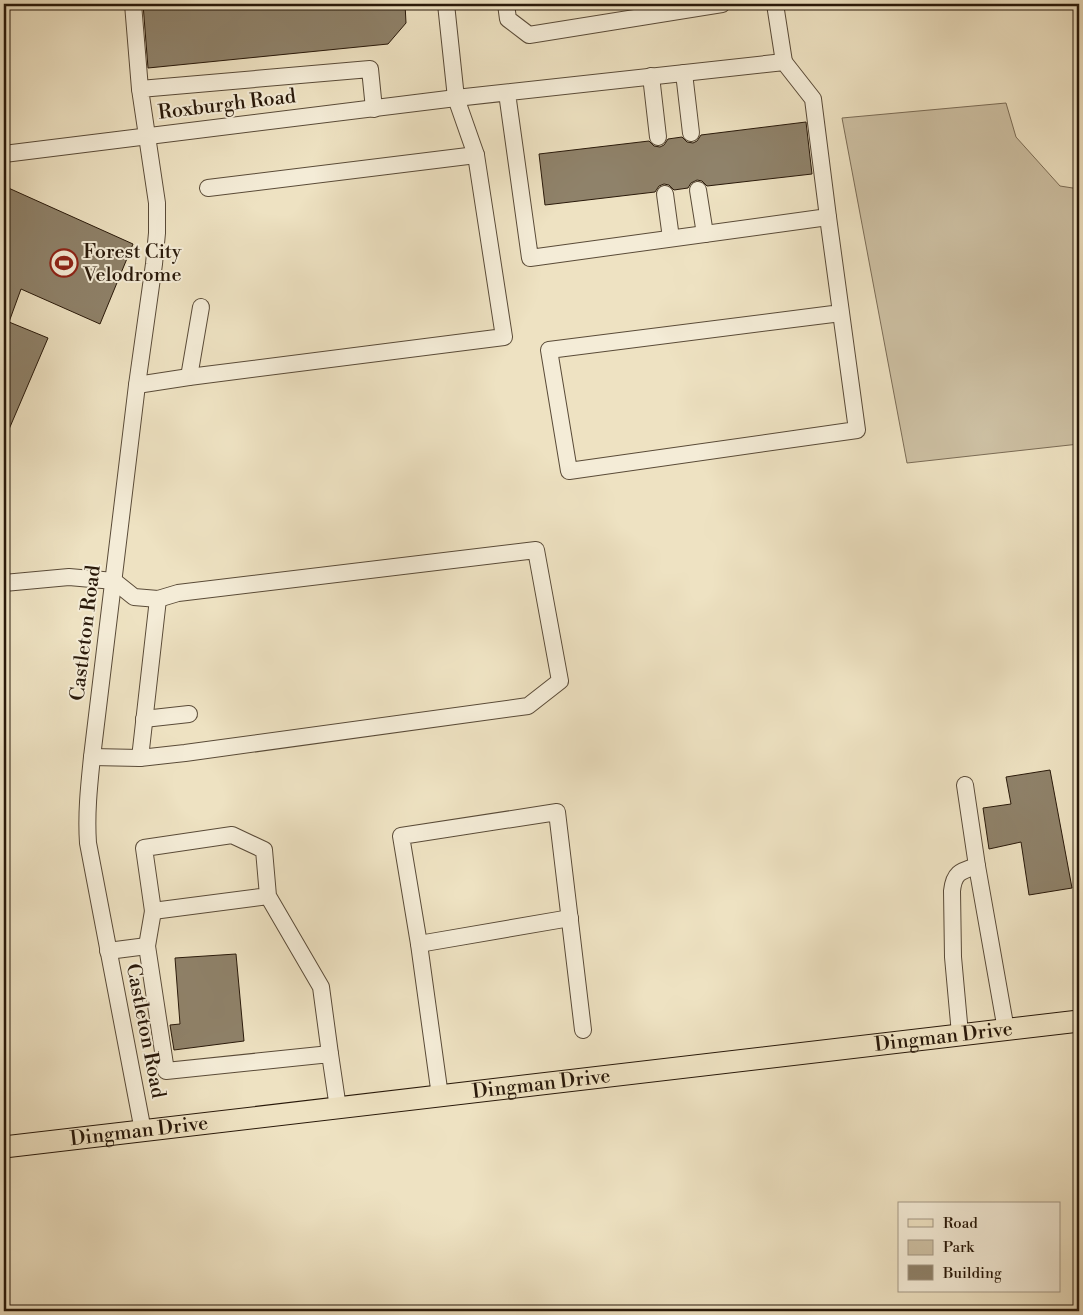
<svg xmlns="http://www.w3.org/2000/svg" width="1083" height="1315" font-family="'Libre Bodoni',serif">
	<rect width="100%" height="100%" fill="#eee2c2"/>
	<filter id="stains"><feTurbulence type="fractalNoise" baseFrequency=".004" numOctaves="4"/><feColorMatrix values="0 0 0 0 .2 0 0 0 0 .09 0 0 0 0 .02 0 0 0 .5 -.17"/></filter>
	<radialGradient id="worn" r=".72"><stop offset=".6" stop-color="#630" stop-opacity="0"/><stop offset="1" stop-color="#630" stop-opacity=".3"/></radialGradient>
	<polygon fill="#cdc0a3" stroke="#7b6c56" points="1006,103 1016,137 1060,186 1079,189 1079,444 907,463 842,118"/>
	<g fill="#8f826a" stroke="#29190a">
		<polygon points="143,4 405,4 406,23 388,44 148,68"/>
		<polygon points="806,122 812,174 707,186 702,181 697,180 691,183 688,188 674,190 669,185 664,184 659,186 655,192 545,205 539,154 649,141 654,146 660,147 664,145 668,139 682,137 687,142 693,143 697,141 701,135"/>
		<polygon points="4,186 133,244 100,324 21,289 9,322 48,338 4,441"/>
		<polygon points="1050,770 1072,888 1029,895 1021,842 989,849 983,808 1011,804 1006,777"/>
		<polygon points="236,954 244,1041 174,1050 170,1025 180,1024 175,958"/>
	</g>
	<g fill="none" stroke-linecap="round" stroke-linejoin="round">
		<g stroke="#5a4b38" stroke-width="18">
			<g id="minor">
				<polyline points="133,4 140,89"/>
				<polyline points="506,4 508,19 529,35 722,4"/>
				<polyline points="775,4 784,62"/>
				<polyline points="684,73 691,133"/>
				<polyline points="651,76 658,137"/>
				<polyline points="4,154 456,98 784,62 813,99 828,217 530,258 507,93"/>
				<polyline points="208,188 476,155"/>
				<polyline points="698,190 705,234"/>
				<polyline points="665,194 671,238"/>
				<polyline points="828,217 857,430 569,471 549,350 841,313"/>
				<polyline points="189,377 201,307"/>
				<polyline points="137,385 189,377 504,337 476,155 456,98 446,4"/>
				<polyline points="4,583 69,577 114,581 134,597 158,599 178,593 536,550 560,681 528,706 185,753 140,758 92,757"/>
				<polyline points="144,719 189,714"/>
				<polyline points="140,758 158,599"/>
				<polyline points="965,785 977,866 1006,1030"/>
				<polyline points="268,896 264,850 232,835 144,848 153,911 268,896 321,987 330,1054"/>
				<polyline points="153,911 147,946 166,1071 330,1054 338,1108"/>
				<polyline points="419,944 570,918"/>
				<polyline points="108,951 147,946"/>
				<path d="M960,1034L953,957L952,891C954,872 961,871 977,866"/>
				<polyline points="440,1096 419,944 401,836 557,812 583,1030"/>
				<path d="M143,1131L88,843C86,814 89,786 92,757L137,385L154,264L157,233V203L140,89L370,69L374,109"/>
			</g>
		</g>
		<g stroke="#29190a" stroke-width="23">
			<g id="major">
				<path id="s1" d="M4,1147L1079,1021"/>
			</g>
		</g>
		<use href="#minor" stroke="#f4ecd7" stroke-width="16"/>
		<use href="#major" stroke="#eee2c2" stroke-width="21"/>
	</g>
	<defs>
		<g id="stadium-ring" transform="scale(1.4375)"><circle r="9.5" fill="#f4ecd7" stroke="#8f2418" stroke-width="1.5"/><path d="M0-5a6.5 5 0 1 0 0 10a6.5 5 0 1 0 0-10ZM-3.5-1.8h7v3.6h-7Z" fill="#8f2418"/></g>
	</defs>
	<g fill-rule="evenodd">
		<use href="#stadium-ring" x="64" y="263"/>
	</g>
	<g text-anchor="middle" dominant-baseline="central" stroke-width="4" stroke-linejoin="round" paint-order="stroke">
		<g font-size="20" fill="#29190a" stroke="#f4ecd7">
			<text transform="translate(227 105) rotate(-7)">Roxburgh Road</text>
			<text transform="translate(86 633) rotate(-83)">Castleton Road</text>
			<text transform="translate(145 1031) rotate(79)">Castleton Road</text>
			<text stroke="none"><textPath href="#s1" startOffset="946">Dingman Drive</textPath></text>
			<text stroke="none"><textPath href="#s1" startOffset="541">Dingman Drive</textPath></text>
			<text stroke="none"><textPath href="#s1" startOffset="136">Dingman Drive</textPath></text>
		</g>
		<g font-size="20" fill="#29190a" stroke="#f4ecd7" text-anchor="start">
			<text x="83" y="252">Forest City<tspan x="83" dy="23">Velodrome</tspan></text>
		</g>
	</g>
	<rect width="1083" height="1315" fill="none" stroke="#eee2c2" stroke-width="20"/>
	<rect x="5" y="5" width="1073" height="1305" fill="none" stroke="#29190a" stroke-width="2.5"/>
	<rect x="10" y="10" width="1063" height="1295" fill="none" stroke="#29190a"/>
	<rect x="898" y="1202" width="162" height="90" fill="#f4ecd7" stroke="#a39885"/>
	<rect x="908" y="1219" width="25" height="8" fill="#eee2c2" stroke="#a39885"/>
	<text x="943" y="1228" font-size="15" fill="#29190a">Road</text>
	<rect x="908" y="1240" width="25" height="15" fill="#cdc0a3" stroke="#a39885"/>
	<text x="943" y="1252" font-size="15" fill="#29190a">Park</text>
	<rect x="908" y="1265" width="25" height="15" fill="#8f826a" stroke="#a39885"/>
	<text x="943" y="1278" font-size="15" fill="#29190a">Building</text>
	<rect width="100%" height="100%" filter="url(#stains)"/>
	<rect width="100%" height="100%" fill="url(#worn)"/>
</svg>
